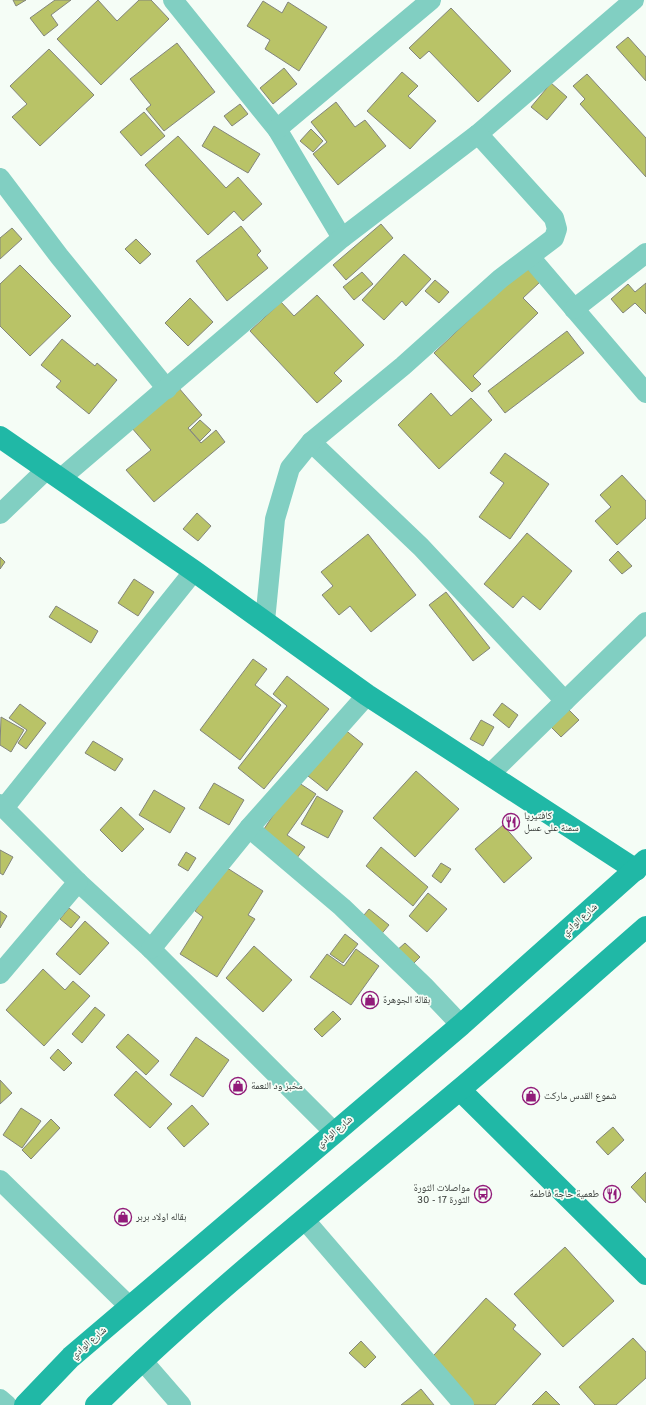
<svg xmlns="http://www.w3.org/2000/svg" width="646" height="1405" font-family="Overpass,'Noto Naskh Arabic',sans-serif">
	<rect width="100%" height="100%" fill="#f5fdf6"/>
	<g fill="#b9c367" stroke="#83857b">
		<polygon points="13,0 26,0 16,6"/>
		<polygon points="55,0 71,0 51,15 58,25 44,36 30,18"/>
		<polygon points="98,0 117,21 139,0 151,0 169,19 101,85 57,39"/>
		<polygon points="263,1 282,13 288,2 327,27 299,71 265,49 270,40 247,26"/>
		<polygon points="451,8 511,71 478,102 429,51 420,59 409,48"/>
		<polygon points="628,37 646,57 646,81 616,47"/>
		<polygon points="177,43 215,92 164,131 146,109 151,105 130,79"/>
		<polygon points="49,49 94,95 40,146 12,117 27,104 10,86"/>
		<polygon points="284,68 297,84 273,104 260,88"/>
		<polygon points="402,72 418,86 408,96 436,121 410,149 367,111"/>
		<polygon points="587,74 646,138 646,177 580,104 585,99 573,86"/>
		<polygon points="551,83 567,97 547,120 531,107"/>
		<polygon points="336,102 355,127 365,120 386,146 338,185 313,154 327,142 311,122"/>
		<polygon points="240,104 248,114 232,126 224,116"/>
		<polygon points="144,112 165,136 141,156 120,132"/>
		<polygon points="214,126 260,154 248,173 202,146"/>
		<polygon points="311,129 323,141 313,152 300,141"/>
		<polygon points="178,136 226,188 238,177 262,204 243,221 234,211 208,235 145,165"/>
		<polygon points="381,224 393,238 346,280 333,265"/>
		<polygon points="241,226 261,251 257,255 268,268 227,301 196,261"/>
		<polygon points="12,228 22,239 0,259 0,238"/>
		<polygon points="136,239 151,254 140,264 125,249"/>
		<polygon points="404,254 431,279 406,306 402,301 384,320 362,300"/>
		<polygon points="20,265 71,316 30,356 0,326 0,284"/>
		<polygon points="525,266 540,282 523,298 538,313 473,376 481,384 472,392 434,353"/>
		<polygon points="362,272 373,284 354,300 343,287"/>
		<polygon points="435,280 449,292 439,303 425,291"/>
		<polygon points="646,283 646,314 635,303 623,313 611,299 628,284 635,292"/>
		<polygon points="317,295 364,345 334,373 342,381 317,403 250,331 281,302 294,316"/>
		<polygon points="190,298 213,322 188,346 165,323"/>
		<polygon points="567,331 584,353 505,413 488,391"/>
		<polygon points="62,339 95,366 97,363 117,380 89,414 56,387 61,381 41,365"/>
		<polygon points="178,387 202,415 188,428 201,443 216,430 225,442 154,502 126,470 151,450 131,427"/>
		<polygon points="431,393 451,416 471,398 492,420 439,469 398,425"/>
		<polygon points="200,420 211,430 200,441 190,430"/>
		<polygon points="505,453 549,484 510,539 479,517 504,483 490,473"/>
		<polygon points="622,475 646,501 646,518 617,545 595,521 611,507 600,495"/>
		<polygon points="197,513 211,526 198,541 183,529"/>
		<polygon points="527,533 572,571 540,610 523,596 513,608 484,584"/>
		<polygon points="368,534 416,595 371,632 350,606 339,615 322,595 333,586 321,572"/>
		<polygon points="618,551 632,566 622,574 609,560"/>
		<polygon points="0,557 5,562 0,569"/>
		<polygon points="134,579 154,592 138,616 118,603"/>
		<polygon points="446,592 490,648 473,661 429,605"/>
		<polygon points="56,606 98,631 91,643 49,617"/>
		<polygon points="253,659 267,669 255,685 281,705 240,760 200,730"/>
		<polygon points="287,676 329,709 264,789 238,768 287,706 273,694"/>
		<polygon points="502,703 518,715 509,728 493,715"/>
		<polygon points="20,704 46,723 26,749 18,743 27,730 9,718"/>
		<polygon points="568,709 579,720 561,737 550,726"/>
		<polygon points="1,717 24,730 11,752 0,745"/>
		<polygon points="481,720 494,727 483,746 470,739"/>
		<polygon points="344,729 363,744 327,791 308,776"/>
		<polygon points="93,741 123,759 115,771 85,753"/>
		<polygon points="416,771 459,809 415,857 373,818"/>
		<polygon points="296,781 316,794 287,835 305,847 294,862 258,838"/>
		<polygon points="214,783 244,800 229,825 199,808"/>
		<polygon points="154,790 185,808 170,833 139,815"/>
		<polygon points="317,796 343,811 328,838 301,824"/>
		<polygon points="121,807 144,829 122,852 100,830"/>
		<polygon points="503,825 532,858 504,883 475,849"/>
		<polygon points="381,847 428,887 413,906 366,866"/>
		<polygon points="0,850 13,857 3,875 0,873"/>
		<polygon points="186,852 196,858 188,871 178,865"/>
		<polygon points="441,863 451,869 441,883 432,876"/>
		<polygon points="224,866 263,891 248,915 255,919 217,977 180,954 203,917 195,911"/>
		<polygon points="428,893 447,909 427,932 409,916"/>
		<polygon points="69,908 80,917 71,928 60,919"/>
		<polygon points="369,909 389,925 379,937 359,921"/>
		<polygon points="0,911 7,916 0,928"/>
		<polygon points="85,921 109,943 80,975 56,954"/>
		<polygon points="345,934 358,944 343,963 330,954"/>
		<polygon points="405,943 420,957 410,967 395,952"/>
		<polygon points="254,946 292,980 263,1012 226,978"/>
		<polygon points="356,949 379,966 351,1005 310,977 327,954 344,966"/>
		<polygon points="43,969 65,990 73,981 90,996 44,1046 6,1010"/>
		<polygon points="95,1007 105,1015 82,1043 72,1034"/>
		<polygon points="333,1011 341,1019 322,1037 314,1029"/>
		<polygon points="128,1034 159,1061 146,1075 116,1047"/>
		<polygon points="196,1037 229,1060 203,1097 170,1075"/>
		<polygon points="58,1049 72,1063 64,1071 50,1058"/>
		<polygon points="136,1071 172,1104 150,1128 114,1095"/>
		<polygon points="0,1080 12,1093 0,1104"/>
		<polygon points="192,1105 209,1124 184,1147 167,1128"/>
		<polygon points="21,1108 41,1121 22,1148 3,1135"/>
		<polygon points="51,1119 60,1128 31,1159 22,1150"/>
		<polygon points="613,1127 624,1140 608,1155 596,1142"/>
		<polygon points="646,1172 646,1203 631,1187"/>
		<polygon points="565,1247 614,1301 563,1347 514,1294"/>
		<polygon points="486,1298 516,1325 513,1329 541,1354 495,1405 467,1405 424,1366"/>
		<polygon points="633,1338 646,1352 646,1378 616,1405 595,1405 579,1387"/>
		<polygon points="361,1341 376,1357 365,1368 349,1353"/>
		<polygon points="421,1389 434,1405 401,1405"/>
		<polygon points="546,1391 560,1405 532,1405"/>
	</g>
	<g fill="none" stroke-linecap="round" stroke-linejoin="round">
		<g stroke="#81cfc2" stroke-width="20">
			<polyline points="173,0 277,129 342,238"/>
			<polyline points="277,129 431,0"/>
			<polyline points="0,178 59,256 167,389"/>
			<polyline points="530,257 646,393"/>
			<polyline points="574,309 646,253"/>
			<polyline points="311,442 421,547 565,701"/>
			<polyline points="60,479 342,238 478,134 634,0"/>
			<polyline points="0,514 46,470"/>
			<polyline points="265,621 275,519 290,468 311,442 403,366 500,279 554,238 557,229 554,218 478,134"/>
			<polyline points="490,774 646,622"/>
			<polyline points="0,804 78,882 151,949 334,1132"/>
			<polyline points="4,808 194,571"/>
			<polyline points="249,828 342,907 424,986 461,1025"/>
			<polyline points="151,949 249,828 367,695"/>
			<polyline points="0,974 78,882"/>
			<polyline points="0,1180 130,1307"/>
			<polyline points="304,1219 464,1405"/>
			<polyline points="142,1360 181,1405"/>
			<polyline points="0,1399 7,1405"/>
		</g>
		<g stroke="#20b8a6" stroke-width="22">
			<polyline points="0,437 194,571 367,695 636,870"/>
			<polyline points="460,1090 646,1274"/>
			<polyline points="25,1405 71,1357 461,1025 646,860"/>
			<path d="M96,1405C210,1293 336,1194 458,1091C522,1037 583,982 646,927"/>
		</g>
	</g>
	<defs>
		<g id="restaurant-ring" transform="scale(0.9)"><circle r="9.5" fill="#f5fdf6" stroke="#911b79" stroke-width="1.5"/><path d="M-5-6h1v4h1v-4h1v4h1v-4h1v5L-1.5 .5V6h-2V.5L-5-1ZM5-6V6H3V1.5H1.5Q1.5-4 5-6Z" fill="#911b79"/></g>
		<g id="shop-ring" transform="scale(0.9)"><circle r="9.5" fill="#f5fdf6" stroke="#911b79" stroke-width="1.5"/><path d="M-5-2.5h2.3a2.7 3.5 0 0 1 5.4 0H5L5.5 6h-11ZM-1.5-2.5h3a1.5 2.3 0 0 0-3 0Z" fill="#911b79"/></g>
		<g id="bus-ring" transform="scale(0.9)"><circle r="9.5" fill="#f5fdf6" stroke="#911b79" stroke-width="1.5"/><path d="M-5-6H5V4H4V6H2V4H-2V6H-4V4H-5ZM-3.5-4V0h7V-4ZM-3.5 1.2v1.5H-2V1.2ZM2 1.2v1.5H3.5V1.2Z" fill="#911b79"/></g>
	</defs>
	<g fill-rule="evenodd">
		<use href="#restaurant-ring" x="511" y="822"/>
		<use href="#shop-ring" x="370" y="1000"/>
		<use href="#shop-ring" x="238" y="1086"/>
		<use href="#shop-ring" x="531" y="1096"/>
		<use href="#bus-ring" x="483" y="1194"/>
		<use href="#restaurant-ring" x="612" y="1194"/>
		<use href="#shop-ring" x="123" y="1217"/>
	</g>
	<g text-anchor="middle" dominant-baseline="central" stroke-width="3.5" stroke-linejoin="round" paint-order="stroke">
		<g font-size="10" fill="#363a37" stroke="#f5fdf6" text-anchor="start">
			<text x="524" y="816">كافتيريا<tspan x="524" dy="12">سمنة على عسل</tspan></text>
			<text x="383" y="1000">بقالة الجوهرة</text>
			<text x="251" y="1086">مخبز ود النعمة</text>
			<text x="544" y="1096">شموع القدس ماركت</text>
			<text x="470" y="1188" text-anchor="end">مواصلات الثورة<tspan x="470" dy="12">30 - الثورة 17</tspan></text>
			<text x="599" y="1194" text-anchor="end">طعمية حاجة فاطمة</text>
			<text x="136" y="1217">بقاله اولاد بربر</text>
		</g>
		<g font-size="10" fill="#363a37" stroke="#f5fdf6">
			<text transform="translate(580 920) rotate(-42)">شارع الوادي</text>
			<text transform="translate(335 1132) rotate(-40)">شارع الوادي</text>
			<text transform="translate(89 1343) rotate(-41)">شارع الوادي</text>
		</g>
	</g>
</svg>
